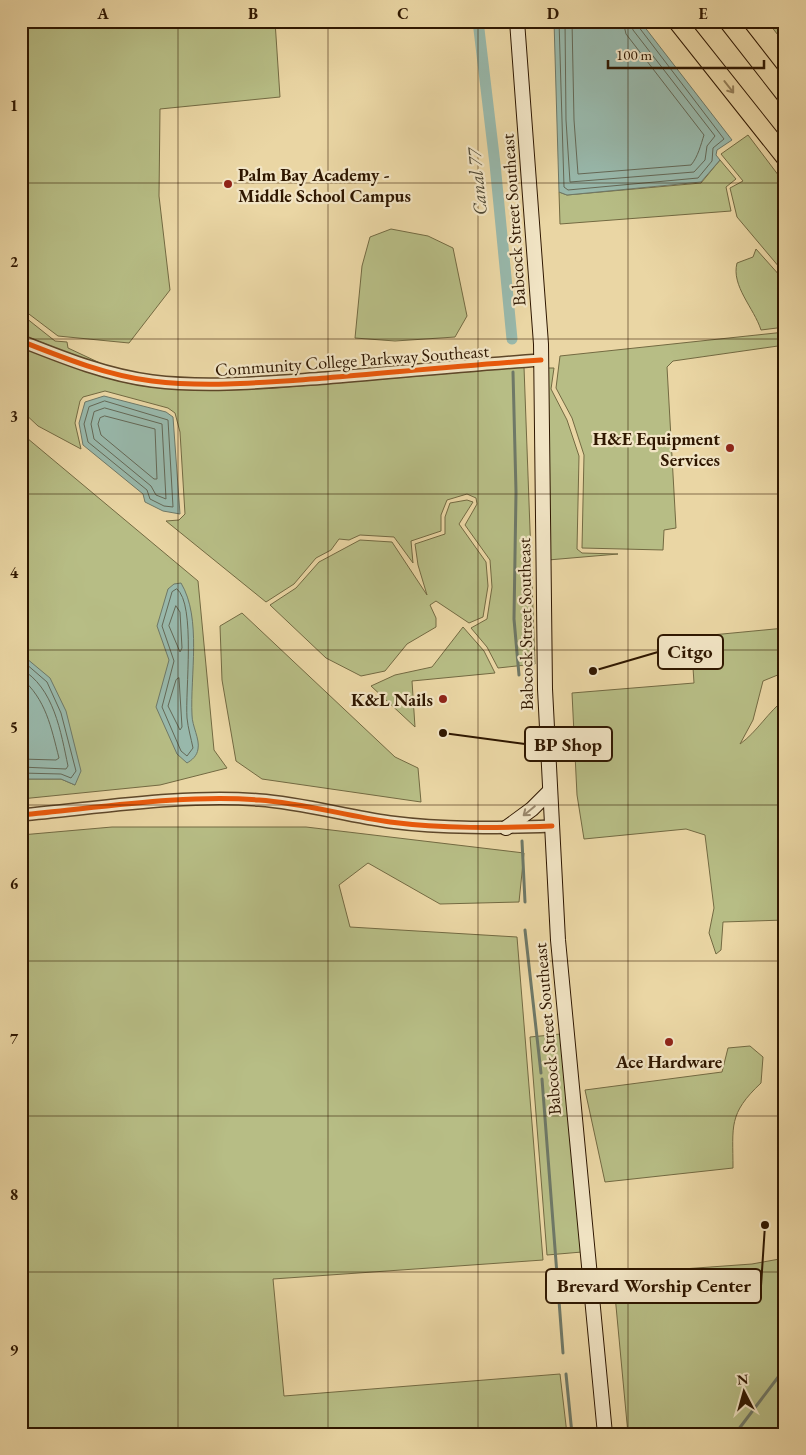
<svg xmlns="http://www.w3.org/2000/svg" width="806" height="1455" font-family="'EB Garamond',serif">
	<rect width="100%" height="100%" fill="#ead6a4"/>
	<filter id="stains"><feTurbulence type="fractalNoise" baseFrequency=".004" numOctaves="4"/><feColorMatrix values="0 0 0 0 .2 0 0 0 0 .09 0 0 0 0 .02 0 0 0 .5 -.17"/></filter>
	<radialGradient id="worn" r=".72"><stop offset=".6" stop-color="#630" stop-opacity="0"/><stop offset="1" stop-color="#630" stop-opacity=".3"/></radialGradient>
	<g fill="#b7bd85" stroke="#736a42">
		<polygon points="21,21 275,21 280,97 160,109 159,196 170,290 129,343 58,336 21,308"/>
		<polygon points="767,21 785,21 785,44"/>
		<polygon points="748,135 785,184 785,274 737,217 730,188 743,181 721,154"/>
		<polygon points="720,160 736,179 726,187 731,211 560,224 559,192 567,195 701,183"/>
		<polygon points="391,229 428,236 453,248 467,316 455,337 395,341 355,338 362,266 370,237"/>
		<path d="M756,249L781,277L785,286V327L761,330C754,308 731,286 737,263L753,257Z"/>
		<polygon points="21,314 55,341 67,342 68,348 100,363 74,356 21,334"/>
		<polygon points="785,332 785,345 673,361 667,367 676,528 664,530 663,550 582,548 584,455 572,418 556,388 560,356"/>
		<path d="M21,347C63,364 106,381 151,387C213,394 275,388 336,383C399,378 461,372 524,367L535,664L498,668L487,647L471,628L487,619L492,587L490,560L465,525L477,504L476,498L467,494L447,500L441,515V531L411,541L413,563L394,537L360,535L349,540L339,539L331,550L316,558L294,584L266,602L166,521L179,520L185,514L180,432L175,413L168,408L105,391L83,397L80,401L75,423L81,449L38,426L21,410Z"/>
		<polygon points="546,368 554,368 551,389 567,420 579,456 577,549 582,553 618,554 548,560"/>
		<polygon points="21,433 198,581 214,750 227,768 160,785 21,799 21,759 24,779 61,779 75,785 26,658 21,658"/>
		<polygon points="467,500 473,502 459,524 486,562 488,586 483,617 469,623 436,601 430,605 436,618 436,627 407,644 385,671 361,676 326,658 270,605 296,588 319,562 360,540 392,542 427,595 418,565 415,544 445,534 445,517 450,503"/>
		<polygon points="242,613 395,757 418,768 421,802 262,779 236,761 222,680 220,626"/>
		<polygon points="463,627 484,651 495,673 412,681 415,727 371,686 395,675 432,667"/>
		<path d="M785,628V672L763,681L753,720L740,744C757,732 768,712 785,699V920L723,922L721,950L716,954L709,933L714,908L705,835L686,829L584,839L577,795L572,693L694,683L691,637Z"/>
		<polygon points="112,827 306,827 524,853 519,902 440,904 368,863 339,885 350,927 517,937 543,1260 273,1279 284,1396 560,1374 567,1434 21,1434 21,835"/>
		<polygon points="561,1034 582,1252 547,1255 530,1037"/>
		<path d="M750,1046L763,1057L761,1083C728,1114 733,1126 733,1168L605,1182L585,1090L722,1072L728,1048Z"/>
		<polygon points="785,1258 785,1434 628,1434 613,1274 752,1264"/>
	</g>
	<g fill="#98b8ab" stroke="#6e7867">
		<polygon points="554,21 640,21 732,140 717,150 716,155 720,160 701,182 567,195 559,192"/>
		<polygon points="104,396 166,412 173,417 180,514 163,511 145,502 143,494 83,445 79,423 85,402"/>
		<path d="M181,583C202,618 190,676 192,715C192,726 200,739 198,749C197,756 192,760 187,763L177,754L156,707L169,660L157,626L168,589L174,584Z"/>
		<polygon points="21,658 26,658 50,678 66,711 81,771 75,785 61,779 24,779 21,759"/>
	</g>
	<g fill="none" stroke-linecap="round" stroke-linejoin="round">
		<g stroke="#646856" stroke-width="1">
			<polyline points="559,21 564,187 568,190 698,178 712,161 713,148 724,139 638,26 637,21"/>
			<polyline points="565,21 566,120 570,182 694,172 705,160 707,146 715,136 633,30 630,21"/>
			<path d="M572,21L574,120L578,174L691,165C698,157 701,144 704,135L626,34L623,21"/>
			<polygon points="105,401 168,420 173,507 164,506 150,499 147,490 88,442 84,424 89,407"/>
			<polygon points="105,408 162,424 166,499 156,495 151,486 94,439 91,424 94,412"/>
			<polygon points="105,416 155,429 157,479 154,479 101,435 98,424 100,418"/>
			<path d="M177,589C196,604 185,692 187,718C188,728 191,738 193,748L187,756L181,751L162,707L174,661L162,626L172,592Z"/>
			<polygon points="176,606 180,612 182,648 180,652 169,626"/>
			<polyline points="21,663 25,663 47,682 61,713 76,771 71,778 61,774 21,773"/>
			<path d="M21,669C54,687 61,733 68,766L66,769L21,767"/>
			<path d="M21,678C46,699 51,727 59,758L56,760L21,759"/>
			<polygon points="179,678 182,727 180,730 168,706 176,680"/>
		</g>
		<g stroke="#6e7867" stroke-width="3">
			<polyline points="513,372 516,492 514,619 519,675"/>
			<polyline points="522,841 525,902"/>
			<polyline points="525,930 541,1073"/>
			<polyline points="542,1079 563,1353"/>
			<polyline points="566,1374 572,1434"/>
			<polyline points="735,1434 785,1368"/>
		</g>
		<polyline stroke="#98b8ab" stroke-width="11" points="478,21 495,164 512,339"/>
		<g stroke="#5e4729" stroke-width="14">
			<g id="tertiary">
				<path d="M21,341C64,358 106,375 152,381C209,388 268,382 326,378C398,372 469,365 541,360"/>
				<path d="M21,815C98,808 183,794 259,800C303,803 346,816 390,822C444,829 497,828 552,826"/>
			</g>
		</g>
		<g stroke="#2f1700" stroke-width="16">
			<g id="secondary">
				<polyline points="517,21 541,344 545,689 558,940 605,1434"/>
				<polyline points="506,828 532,809 550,791"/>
			</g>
		</g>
		<g stroke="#2f1700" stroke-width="20">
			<g id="motorway">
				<polyline points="677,21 785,157"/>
				<polyline points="728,21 785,94"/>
			</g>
		</g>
		<use href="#tertiary" stroke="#f1e4c4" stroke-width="11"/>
		<use href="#secondary" stroke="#f1e4c4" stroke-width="14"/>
		<use href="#motorway" stroke="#ead6a4" stroke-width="18"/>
		<g stroke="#f1e4c4" stroke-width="8">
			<g id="cycleway">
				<path d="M21,341C64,358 106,375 152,381C209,388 268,382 326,378C398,372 469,365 541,360"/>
				<path d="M21,815C98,808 183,794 259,800C303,803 346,816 390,822C444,829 497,828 552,826"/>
			</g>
		</g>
		<use href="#cycleway" stroke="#e8590c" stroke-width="5"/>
	</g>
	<defs><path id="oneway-shaft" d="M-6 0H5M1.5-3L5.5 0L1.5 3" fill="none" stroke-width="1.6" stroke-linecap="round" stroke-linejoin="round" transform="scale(1.25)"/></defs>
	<use stroke="#96805a" href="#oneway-shaft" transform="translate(729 87) rotate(52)"/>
	<use stroke="#9a886c" href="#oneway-shaft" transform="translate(529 811) rotate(141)"/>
	<path fill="none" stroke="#2f1700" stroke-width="1" stroke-opacity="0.55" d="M178,21V1434M328,21V1434M478,21V1434M628,21V1434M21,183H785M21,339H785M21,494H785M21,650H785M21,805H785M21,961H785M21,1116H785M21,1272H785"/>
	<g fill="#8f2418" stroke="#f1e4c4" stroke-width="2">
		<circle cx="228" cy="184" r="5"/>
		<circle cx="730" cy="448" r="5"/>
		<circle cx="443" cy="699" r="5"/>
		<circle cx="669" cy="1042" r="5"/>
	</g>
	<g text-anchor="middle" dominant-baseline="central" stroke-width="4.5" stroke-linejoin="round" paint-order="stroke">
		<g font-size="18" font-weight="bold" fill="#2f1700" stroke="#f1e4c4" text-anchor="end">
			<text x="238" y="174" text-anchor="start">Palm Bay Academy -<tspan x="238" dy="21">Middle School Campus</tspan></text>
			<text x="720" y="438">H&amp;E Equipment<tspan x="720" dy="21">Services</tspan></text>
			<text x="433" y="699">K&amp;L Nails</text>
			<text x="669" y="1061" text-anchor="middle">Ace Hardware</text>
		</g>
		<g font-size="18" fill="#2f1700" stroke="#f1e4c4">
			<text transform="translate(513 220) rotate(-94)">Babcock Street Southeast</text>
			<text transform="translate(352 360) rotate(-4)">Community College Parkway Southeast</text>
			<text transform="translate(525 624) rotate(-91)">Babcock Street Southeast</text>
			<text transform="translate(547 1029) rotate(-95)">Babcock Street Southeast</text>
		</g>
		<g font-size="19" font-style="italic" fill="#4e4733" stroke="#f1e4c4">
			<text transform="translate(477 182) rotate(-96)">Canal 77</text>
		</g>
	</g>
	<path fill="none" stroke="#2f1700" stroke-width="2" d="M593 671L658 652M443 733L525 744M765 1225L761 1286"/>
	<g fill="#2f1700" stroke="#f1e4c4" stroke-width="2">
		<circle cx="593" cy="671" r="5"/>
		<circle cx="443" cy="733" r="5"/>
		<circle cx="765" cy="1225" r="5"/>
	</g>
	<g fill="#f1e4c4" stroke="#2f1700" stroke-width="2">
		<rect x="658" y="635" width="65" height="34" rx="5"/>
		<rect x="525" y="727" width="87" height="34" rx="5"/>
		<rect x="546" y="1269" width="215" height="34" rx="5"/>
	</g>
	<g font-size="19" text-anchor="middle" font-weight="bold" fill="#2f1700">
		<text x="690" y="658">Citgo</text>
		<text x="568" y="751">BP Shop</text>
		<text x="654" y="1292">Brevard Worship Center</text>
	</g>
	<rect width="806" height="1455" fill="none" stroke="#ead6a4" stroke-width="55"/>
	<g transform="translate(744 1392) rotate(354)" stroke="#f1e4c4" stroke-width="4" paint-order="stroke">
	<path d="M0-4L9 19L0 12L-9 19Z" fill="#2f1700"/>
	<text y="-8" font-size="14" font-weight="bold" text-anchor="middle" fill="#2f1700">N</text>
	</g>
	<path d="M608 60v8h156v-8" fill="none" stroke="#2f1700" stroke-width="2.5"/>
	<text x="616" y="60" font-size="15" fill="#2f1700" stroke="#f1e4c4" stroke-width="4" paint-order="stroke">100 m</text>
	<rect x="28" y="28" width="750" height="1400" fill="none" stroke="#2f1700" stroke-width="2"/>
	<g font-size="16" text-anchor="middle" font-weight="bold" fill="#2f1700">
		<text x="103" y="19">A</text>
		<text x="253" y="19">B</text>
		<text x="403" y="19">C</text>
		<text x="553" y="19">D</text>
		<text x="703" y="19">E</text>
		<text x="14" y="111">1</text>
		<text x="14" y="267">2</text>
		<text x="14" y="422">3</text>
		<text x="14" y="578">4</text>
		<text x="14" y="733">5</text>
		<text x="14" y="889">6</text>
		<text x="14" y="1044">7</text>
		<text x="14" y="1200">8</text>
		<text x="14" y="1355">9</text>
	</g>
	<rect width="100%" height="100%" filter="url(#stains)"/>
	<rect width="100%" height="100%" fill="url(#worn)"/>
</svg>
